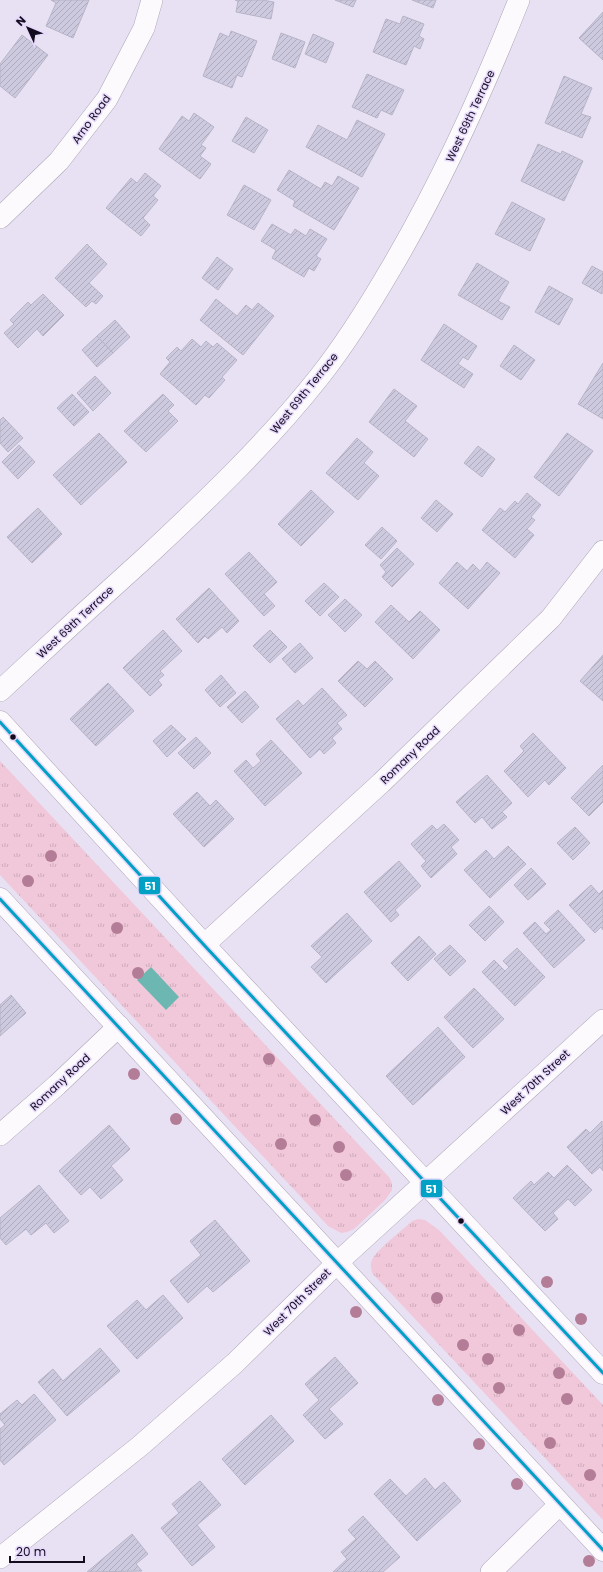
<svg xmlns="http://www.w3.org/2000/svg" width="603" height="1572" font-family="Poppins,sans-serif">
	<defs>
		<pattern id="grass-tufts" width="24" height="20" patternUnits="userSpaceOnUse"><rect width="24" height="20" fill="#f1c8d9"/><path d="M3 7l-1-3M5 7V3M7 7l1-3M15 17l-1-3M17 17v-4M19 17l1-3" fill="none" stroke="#ceaaba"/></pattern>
		<pattern id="building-hatch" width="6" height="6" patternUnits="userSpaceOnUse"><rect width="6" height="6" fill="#cdc9df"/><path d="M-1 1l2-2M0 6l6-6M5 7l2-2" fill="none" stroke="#afabbf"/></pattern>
	</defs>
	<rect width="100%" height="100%" fill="#e8e1f3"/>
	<g fill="url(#grass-tufts)">
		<polygon points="0,761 389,1177 392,1183 392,1190 385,1200 354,1229 347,1232 341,1233 328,1226 0,875"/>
		<path d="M418,1219L425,1220L439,1230L603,1405V1520L372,1273C371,1268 370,1264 372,1260C377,1249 403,1230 412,1221Z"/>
	</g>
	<polygon fill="#6db7b3" points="151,967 179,997 166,1010 137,980"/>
	<g fill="url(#building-hatch)" stroke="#b8b4c6">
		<polygon points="51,0 89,0 73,38 46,26 56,3"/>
		<polygon points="235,0 262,0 274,2 271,19 236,12 238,1"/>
		<polygon points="335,0 356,0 353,7"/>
		<polygon points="412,0 436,0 433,8"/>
		<polygon points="603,12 603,60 579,38"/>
		<polygon points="403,16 424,24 419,36 424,39 420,49 414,46 406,65 373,52 386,19 400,24"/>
		<polygon points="231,31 257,41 242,77 237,75 232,88 203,76 220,33 229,37"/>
		<polygon points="281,33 305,42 295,68 272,59"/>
		<polygon points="313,34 334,43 326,63 305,54"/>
		<polygon points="22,35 48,55 15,98 0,86 0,64"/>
		<polygon points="367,74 404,90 392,115 381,110 377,118 352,107"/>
		<polygon points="564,76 592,88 581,114 591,117 582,138 545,123"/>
		<polygon points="194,113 214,127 201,145 206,148 200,156 211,164 200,179 159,149 182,116 189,121"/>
		<polygon points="246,117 268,130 254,153 232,141"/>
		<polygon points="357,120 385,134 362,177 306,147 318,125 347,140"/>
		<polygon points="538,144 561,154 562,151 583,161 564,201 521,181"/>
		<polygon points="289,170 321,189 325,182 332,186 338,176 359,188 334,230 293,206 295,201 277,190"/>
		<polygon points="145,173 161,186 153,196 158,200 143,218 150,225 141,236 106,208 131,178 137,183"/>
		<polygon points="244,185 271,200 254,230 227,215"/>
		<polygon points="512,202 545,219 530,251 495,234"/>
		<polygon points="272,224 291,235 295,229 306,236 310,229 327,239 316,256 321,259 314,271 309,268 304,277 272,258 276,250 261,241"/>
		<polygon points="87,244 107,264 89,283 103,296 96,304 92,301 86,307 55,278"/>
		<polygon points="217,257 233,269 218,290 202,278"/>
		<polygon points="477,263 509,282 498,301 510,307 502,320 458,295"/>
		<polygon points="592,266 603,272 602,294 582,283"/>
		<polygon points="549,286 573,299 559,325 535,312"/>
		<polygon points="43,294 64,315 43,336 37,329 18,348 4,333 14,324 10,320 28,302 31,305"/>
		<polygon points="216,299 237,316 246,305 252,310 258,303 274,316 243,355 200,320"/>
		<polygon points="115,320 130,337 113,353 97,336"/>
		<polygon points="444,324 477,346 468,360 463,357 458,364 473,374 464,388 421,360"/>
		<polygon points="97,336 113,353 97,367 82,350"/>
		<polygon points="192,339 201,347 206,341 213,347 217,343 237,360 222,377 225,380 209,398 205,395 196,405 160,374 170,362 166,358 177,347 181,351"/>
		<polygon points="514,345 535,360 521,380 500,366"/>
		<polygon points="603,363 603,419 578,404"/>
		<polygon points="95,376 111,393 93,411 77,393"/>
		<polygon points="394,389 417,406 405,421 428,439 414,457 369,422"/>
		<polygon points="72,394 89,412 74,426 57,408"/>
		<polygon points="163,394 174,405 168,411 178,421 146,452 124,431"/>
		<polygon points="3,417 23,438 8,452 0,443 0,420"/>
		<polygon points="99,433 127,462 81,505 53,475"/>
		<polygon points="567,433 593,451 559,496 534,477"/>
		<polygon points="357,438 373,452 364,463 379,476 358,500 326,473"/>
		<polygon points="19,445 35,462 18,479 2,462"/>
		<polygon points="478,446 495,459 482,477 464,463"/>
		<polygon points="311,490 334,512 301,546 278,524"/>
		<polygon points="527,493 541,505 531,517 535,520 527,529 534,535 515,558 482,530 500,508 505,512 515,501 518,504"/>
		<polygon points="436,500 453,514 437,532 421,518"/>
		<polygon points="38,508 62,534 32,563 7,537"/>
		<polygon points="382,527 397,541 381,559 365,545"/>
		<polygon points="397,548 414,564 392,587 382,577 386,572 380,565"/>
		<polygon points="249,552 277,582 264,594 275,606 264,616 225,574"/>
		<polygon points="457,562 467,571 473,564 480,571 487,562 500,573 468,609 439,583"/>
		<polygon points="324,583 339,597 320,616 305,601"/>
		<polygon points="209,588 239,621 227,633 222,627 208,639 205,636 198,643 176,619"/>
		<polygon points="345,599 362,615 345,632 328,615"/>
		<polygon points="391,605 409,622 420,611 440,630 413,659 375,622"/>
		<polygon points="163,630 182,651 160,671 164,675 158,680 162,685 150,696 123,668"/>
		<polygon points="270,630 287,647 270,663 253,646"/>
		<polygon points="300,643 313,658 295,673 282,659"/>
		<polygon points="603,655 603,701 580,681"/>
		<polygon points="358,661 367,669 375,661 393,679 365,707 338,681"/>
		<polygon points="221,675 236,693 220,707 205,690"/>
		<polygon points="108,683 134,711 96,746 70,719"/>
		<polygon points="322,688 347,715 337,723 342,729 332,738 336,743 324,754 320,749 310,758 276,719 298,700 303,706"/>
		<polygon points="245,691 259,707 242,723 227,707"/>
		<polygon points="171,725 186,739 167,757 153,741"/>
		<polygon points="533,733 566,768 549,785 545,780 528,797 504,771 524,751 520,746"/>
		<polygon points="196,737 211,753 194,769 178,753"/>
		<polygon points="271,740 302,773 265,806 234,771 246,760 253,768 261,761 256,754"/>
		<polygon points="603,765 603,802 589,816 571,798"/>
		<polygon points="487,775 512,803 502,812 507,817 492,829 482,817 475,823 456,802"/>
		<polygon points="197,792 210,806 216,800 234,819 204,847 173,814"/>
		<polygon points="444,824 459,840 451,847 457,854 431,878 421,866 426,861 411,844 432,825 437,830"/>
		<polygon points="575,827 590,843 573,860 557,843"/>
		<polygon points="508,846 526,864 490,898 464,870 486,850 494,859"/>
		<polygon points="399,861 421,886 395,910 399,915 391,922 364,892"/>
		<polygon points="531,868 546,884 528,900 514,885"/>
		<polygon points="591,885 599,894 603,890 603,930 601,927 595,933 569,905"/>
		<polygon points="489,906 504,922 485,941 469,925"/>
		<polygon points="558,910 585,940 554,968 523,933 535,922 546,934 551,930 544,923"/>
		<polygon points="347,913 372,941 326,983 311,967 322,957 311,946"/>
		<polygon points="419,936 436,954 408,981 391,963"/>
		<polygon points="450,945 466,961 450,976 434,959"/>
		<polygon points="517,948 545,977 515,1006 482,972 494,960 505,971 509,967 503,961"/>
		<polygon points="474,988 504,1019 473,1048 444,1017"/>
		<polygon points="11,995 26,1013 0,1036 0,1005"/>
		<polygon points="438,1027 465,1057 413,1105 386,1076"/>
		<polygon points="602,1121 603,1171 600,1167 592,1174 567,1147 586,1129 590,1133"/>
		<polygon points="109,1125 130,1149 111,1166 123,1180 101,1199 90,1187 81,1195 59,1171"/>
		<polygon points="567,1165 592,1190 575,1206 568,1199 553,1213 558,1219 545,1231 513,1198 531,1181 534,1185 548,1172 554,1178"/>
		<polygon points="39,1185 69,1221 54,1233 46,1223 31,1235 26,1229 6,1245 0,1238 0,1218"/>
		<polygon points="215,1220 250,1261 213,1292 207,1286 188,1303 170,1281 201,1255 190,1241"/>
		<polygon points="163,1295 183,1318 137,1359 107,1326 137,1300 146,1310"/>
		<polygon points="100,1348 120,1371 67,1416 38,1382 53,1369 63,1381"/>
		<polygon points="335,1357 358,1383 329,1409 343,1424 325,1439 303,1415 319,1400 305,1384"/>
		<polygon points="34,1394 56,1420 4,1465 0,1460 0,1429 5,1425 0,1419 0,1414 17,1400 22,1405"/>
		<polygon points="271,1415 294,1441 245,1485 222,1459"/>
		<polygon points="425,1478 435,1490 444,1482 461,1501 417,1541 374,1494 390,1479 406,1496"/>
		<polygon points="200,1481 221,1505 197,1525 215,1547 192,1566 161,1528 179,1513 172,1504"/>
		<polygon points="363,1516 400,1557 383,1572 333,1572 347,1559 341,1552 356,1539 348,1530"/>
		<polygon points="132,1534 148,1554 136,1564 142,1571 87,1572"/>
	</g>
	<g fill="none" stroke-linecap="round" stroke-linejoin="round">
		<g stroke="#ada5b7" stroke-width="22">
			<g id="minor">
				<polyline points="0,218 59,161 107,99 144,28 152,0"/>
				<path d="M0,691C48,646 97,601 146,557C207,500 268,442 320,376C346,343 369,306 390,270C441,184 482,93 519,0"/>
				<polyline points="204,945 381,783 551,618 603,551"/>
				<polyline points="0,1135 57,1085 119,1026"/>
				<polyline points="0,1558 140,1446 235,1363 337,1263 603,1020"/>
				<polyline points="491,1572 560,1504"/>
			</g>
		</g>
		<g stroke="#ada5b7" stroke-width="23">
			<g id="primary">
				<polyline points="0,722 204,945 603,1373"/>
				<polyline points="0,899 603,1550"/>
			</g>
		</g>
		<use href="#minor" stroke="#fcfafd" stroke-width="21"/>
		<use href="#primary" stroke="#fcfafd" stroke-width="22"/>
		<g stroke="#e6d9fb" stroke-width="6">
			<g id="bus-1">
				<polyline points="0,722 204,945 603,1373"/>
				<polyline points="0,899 603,1550"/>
			</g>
		</g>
		<use href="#bus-1" stroke="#01a1c5" stroke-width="3"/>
	</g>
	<g fill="#b47d97">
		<circle cx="51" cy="856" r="6"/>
		<circle cx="28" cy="881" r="6"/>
		<circle cx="117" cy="928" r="6"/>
		<circle cx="138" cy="973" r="6"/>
		<circle cx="269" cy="1059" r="6"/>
		<circle cx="134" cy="1074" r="6"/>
		<circle cx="176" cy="1119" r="6"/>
		<circle cx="315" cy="1120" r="6"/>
		<circle cx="281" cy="1144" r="6"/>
		<circle cx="339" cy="1147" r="6"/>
		<circle cx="346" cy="1175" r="6"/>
		<circle cx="547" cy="1282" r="6"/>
		<circle cx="437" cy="1298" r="6"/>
		<circle cx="356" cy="1312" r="6"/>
		<circle cx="581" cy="1319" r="6"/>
		<circle cx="519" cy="1330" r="6"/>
		<circle cx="463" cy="1345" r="6"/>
		<circle cx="488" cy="1359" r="6"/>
		<circle cx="559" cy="1373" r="6"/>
		<circle cx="499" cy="1388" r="6"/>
		<circle cx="567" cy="1399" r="6"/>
		<circle cx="438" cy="1400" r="6"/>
		<circle cx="550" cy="1443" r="6"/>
		<circle cx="479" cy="1444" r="6"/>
		<circle cx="590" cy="1475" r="6"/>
		<circle cx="517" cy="1484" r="6"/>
		<circle cx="589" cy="1561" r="6"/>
	</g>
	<g fill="#130b1e" stroke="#e6d9fb" stroke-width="1.5">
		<circle cx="13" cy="737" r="3.5"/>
		<circle cx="461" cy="1221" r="3.5"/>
	</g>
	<g text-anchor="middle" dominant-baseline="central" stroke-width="3" stroke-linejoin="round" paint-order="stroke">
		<g font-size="11" fill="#130b1e" stroke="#e6d9fb">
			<text transform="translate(470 116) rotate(-65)">West 69th Terrace</text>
			<text transform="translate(91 119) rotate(-54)">Arno Road</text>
			<text transform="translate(304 393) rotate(-51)">West 69th Terrace</text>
			<text transform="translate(75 622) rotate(-43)">West 69th Terrace</text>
			<text transform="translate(410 755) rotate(-44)">Romany Road</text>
			<text transform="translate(60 1082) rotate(-43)">Romany Road</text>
			<text transform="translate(535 1082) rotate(-43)">West 70th Street</text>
			<text transform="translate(297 1302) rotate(-45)">West 70th Street</text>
		</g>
	</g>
	<g stroke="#e6d9fb" stroke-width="1.5">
		<rect x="138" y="876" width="23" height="19" rx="4" fill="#01a1c5"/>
		<rect x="420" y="1179" width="23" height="19" rx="4" fill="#01a1c5"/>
	</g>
	<g font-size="11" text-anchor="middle" font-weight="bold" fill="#fff">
		<text x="150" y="890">51</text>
		<text x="431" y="1193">51</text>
	</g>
	<g transform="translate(28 28) rotate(314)" stroke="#e6d9fb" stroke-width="3" paint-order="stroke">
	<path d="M0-3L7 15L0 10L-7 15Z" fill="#130b1e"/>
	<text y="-6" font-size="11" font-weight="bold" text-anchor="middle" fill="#130b1e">N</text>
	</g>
	<path d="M10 1556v6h74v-6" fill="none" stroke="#130b1e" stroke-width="2"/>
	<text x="16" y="1556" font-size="12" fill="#130b1e" stroke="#e6d9fb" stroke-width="3" paint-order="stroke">20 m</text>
</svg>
